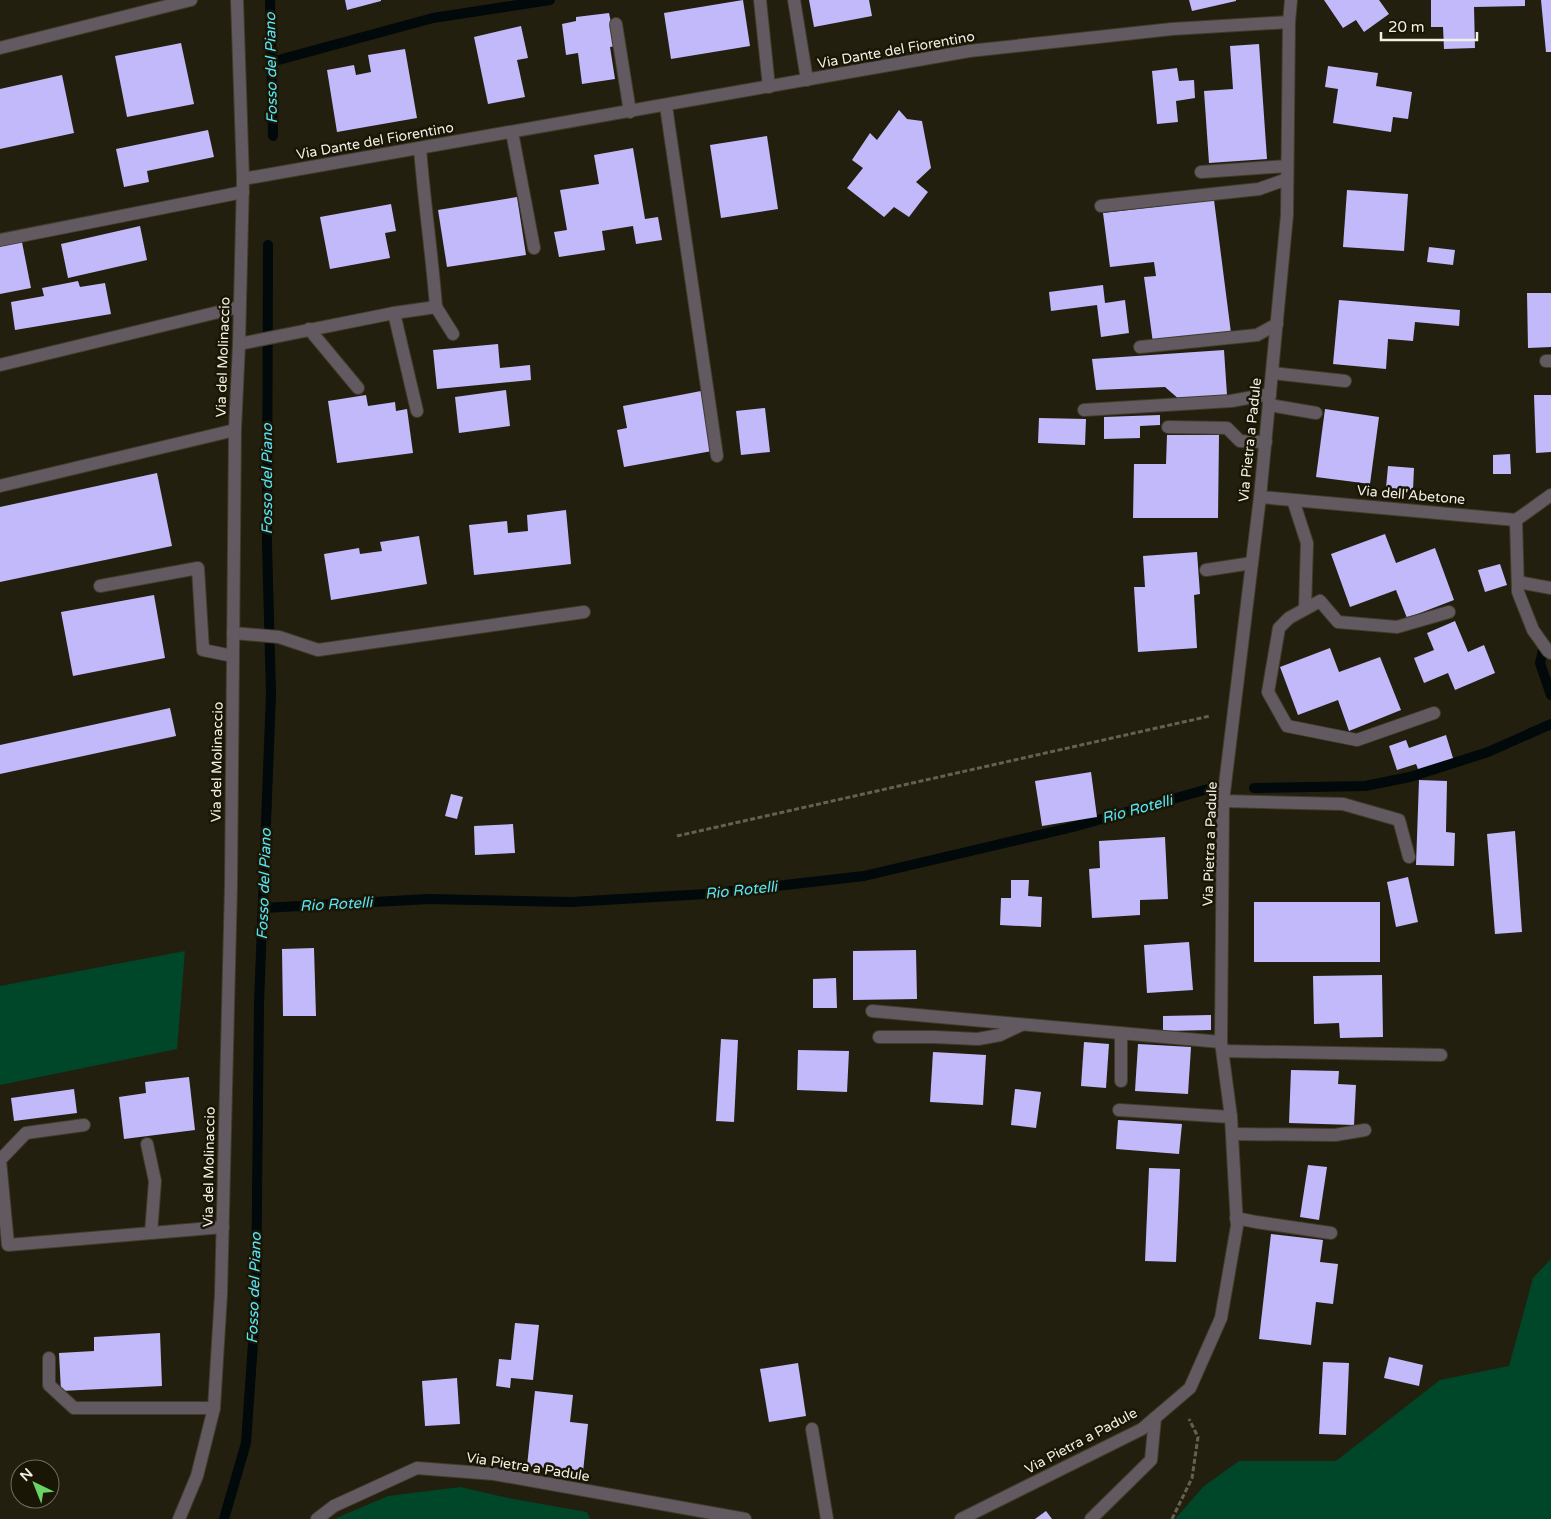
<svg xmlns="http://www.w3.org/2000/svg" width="1551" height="1519" font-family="'Varela Round',sans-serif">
	<rect width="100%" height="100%" fill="#231f0e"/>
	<g fill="#004629">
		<polygon points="185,951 177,1049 0,1085 0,986"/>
		<polygon points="1551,1259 1551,1519 1175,1519 1204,1486 1239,1461 1336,1461 1440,1380 1509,1366 1533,1278"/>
		<polygon points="460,1487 508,1498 587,1512 590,1519 334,1519 388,1496"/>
	</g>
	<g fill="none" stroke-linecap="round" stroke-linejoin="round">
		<g stroke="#01090b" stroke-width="10">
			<polyline points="270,0 273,136"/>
			<polyline points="271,62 433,18 550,0"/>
			<polyline points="1543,650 1540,663 1551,695"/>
			<polyline points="1254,788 1365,786 1410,777 1488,752 1551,724"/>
			<polyline points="263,908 429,899 571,902 706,894 864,876 1073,827 1208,789"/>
			<polyline points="224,1519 246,1443 256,1300 259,1003 271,694 267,545 268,245"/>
		</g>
	</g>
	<g fill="#c2b9fa">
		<polygon points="345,0 381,0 381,1 347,10"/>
		<polygon points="743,0 750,46 671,59 664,13"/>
		<polygon points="809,0 869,0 872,16 814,27"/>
		<polygon points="1189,0 1236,0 1236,1 1192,11"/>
		<polygon points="1324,0 1379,0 1389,14 1364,32 1356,20 1343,28"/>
		<polygon points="1431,0 1525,0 1525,6 1474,7 1475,48 1444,49 1443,27 1431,27"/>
		<polygon points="1541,0 1551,0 1551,52 1546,52"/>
		<polygon points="609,13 616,46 610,47 615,79 582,84 578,53 566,55 562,24 576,21 576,17"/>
		<polygon points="521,26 528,58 517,60 525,97 488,104 474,37"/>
		<polygon points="181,43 194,104 127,117 115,56"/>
		<polygon points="1259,44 1267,159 1209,163 1204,91 1233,89 1230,46"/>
		<polygon points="405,49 417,118 337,132 327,70 354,65 356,75 371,72 368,55"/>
		<polygon points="1328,66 1378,73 1376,86 1412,92 1408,119 1393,117 1391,132 1333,123 1338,89 1325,87"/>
		<polygon points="1177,68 1179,81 1194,80 1195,98 1176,101 1178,122 1157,124 1152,71"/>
		<polygon points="62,75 74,133 0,149 0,89"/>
		<polygon points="899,110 907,119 922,121 931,168 916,182 928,192 909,217 894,207 884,217 847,188 863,168 852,160 870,133 877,140"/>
		<polygon points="208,130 214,157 147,171 149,182 124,187 116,149"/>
		<polygon points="767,136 778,209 721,218 710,145"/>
		<polygon points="633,148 645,219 658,217 662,240 636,244 633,226 602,231 605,250 559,257 554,232 567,230 560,190 599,184 594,155"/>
		<polygon points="1347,190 1408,194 1404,251 1343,247"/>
		<polygon points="517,197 526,255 447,267 438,210"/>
		<polygon points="1214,200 1231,333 1153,343 1144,277 1156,276 1154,262 1110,267 1103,213"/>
		<polygon points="391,204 396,231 385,233 390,258 330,269 320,217"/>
		<polygon points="140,226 147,260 68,278 61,244"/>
		<polygon points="21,237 31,288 0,294 0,242"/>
		<polygon points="1429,247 1455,250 1453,265 1427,262"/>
		<polygon points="78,281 80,287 105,283 111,314 15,330 11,302 44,296 42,288"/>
		<polygon points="1103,285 1105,303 1125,300 1129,333 1101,337 1097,305 1051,311 1049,292"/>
		<polygon points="1527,293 1551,293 1551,347 1528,348"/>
		<polygon points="1339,300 1460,310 1459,326 1415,322 1413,341 1388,339 1386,369 1333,364"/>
		<polygon points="498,344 500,368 530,365 531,380 437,389 433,350"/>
		<polygon points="1224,350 1227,395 1180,400 1165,387 1096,390 1092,359"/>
		<polygon points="506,390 510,426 459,433 455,397"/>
		<polygon points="701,391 712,451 624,467 617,430 627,428 623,406"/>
		<polygon points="366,395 368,406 395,402 396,411 407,409 413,453 337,463 328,401"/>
		<polygon points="1534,395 1551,395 1551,452 1536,453"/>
		<polygon points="765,408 770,452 741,455 736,411"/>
		<polygon points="1325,409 1379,417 1370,484 1316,477"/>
		<polygon points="1160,415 1160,425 1140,426 1140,438 1104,439 1104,417"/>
		<polygon points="1039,418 1086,419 1085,445 1038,443"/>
		<polygon points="1167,435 1219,435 1218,518 1133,518 1134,464 1166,464"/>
		<polygon points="1510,454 1511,474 1493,474 1493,455"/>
		<polygon points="1388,466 1414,468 1413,490 1386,488"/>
		<polygon points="157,473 172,546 0,582 0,507"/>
		<polygon points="566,510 571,564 474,575 469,525 507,521 508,533 528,531 527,515"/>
		<polygon points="1385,534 1396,563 1435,548 1454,600 1407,618 1396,590 1350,607 1331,554"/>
		<polygon points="419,536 427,584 331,600 324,554 359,548 360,554 382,551 380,542"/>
		<polygon points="1197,552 1200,594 1194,595 1197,648 1138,652 1134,587 1145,587 1143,556"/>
		<polygon points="1500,564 1507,585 1485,592 1478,570"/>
		<polygon points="154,595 165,658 73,676 61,612"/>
		<polygon points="1455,621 1468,652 1484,645 1495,673 1455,690 1448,673 1424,683 1414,658 1434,650 1427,633"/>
		<polygon points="1330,648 1339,672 1380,657 1401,710 1349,731 1338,700 1298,715 1280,667"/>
		<polygon points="170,708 176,736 0,774 0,745"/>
		<polygon points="1446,735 1453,758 1418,769 1416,764 1397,770 1389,746 1406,740 1409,748"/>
		<polygon points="1091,772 1097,817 1042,826 1035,781"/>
		<polygon points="1419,780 1447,781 1446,832 1455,833 1454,866 1416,865"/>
		<polygon points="451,794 463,797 457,819 445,816"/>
		<polygon points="513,824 515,853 475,855 474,826"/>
		<polygon points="1515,831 1522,932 1495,934 1487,834"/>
		<polygon points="1165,837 1168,899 1140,900 1140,915 1092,918 1089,869 1100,868 1099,841"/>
		<polygon points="1408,877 1418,922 1396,927 1387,882"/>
		<polygon points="1011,880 1029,880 1028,896 1042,897 1041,927 1000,925 1001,898 1011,898"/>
		<rect x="1254" y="902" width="126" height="60"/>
		<polygon points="1189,942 1193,990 1147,993 1144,945"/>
		<polygon points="314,948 316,1016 283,1016 282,949"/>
		<polygon points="916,950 917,999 853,1000 853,951"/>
		<polygon points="1382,975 1383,1037 1340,1038 1339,1023 1314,1024 1313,976"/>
		<polygon points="836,978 837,1008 813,1008 813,979"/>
		<polygon points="1211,1015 1211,1030 1163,1031 1163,1016"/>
		<polygon points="721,1039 738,1040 734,1122 716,1121"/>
		<polygon points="1084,1042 1109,1044 1106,1088 1081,1086"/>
		<polygon points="1138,1044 1191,1047 1188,1094 1135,1091"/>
		<polygon points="798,1050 849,1051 847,1092 797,1090"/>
		<polygon points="933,1052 986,1055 983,1105 930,1102"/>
		<polygon points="1291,1070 1339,1071 1338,1084 1356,1085 1354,1125 1289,1123"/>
		<polygon points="189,1077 195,1130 124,1139 119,1097 146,1093 145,1082"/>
		<polygon points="74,1089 77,1113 14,1121 11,1098"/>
		<polygon points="1015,1089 1041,1092 1036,1128 1011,1125"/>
		<polygon points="1118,1120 1182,1124 1179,1154 1116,1149"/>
		<polygon points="1308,1165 1327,1167 1319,1220 1300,1217"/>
		<polygon points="1149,1168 1180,1169 1176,1262 1145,1261"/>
		<polygon points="1271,1234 1323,1240 1320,1262 1338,1264 1333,1304 1316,1302 1311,1345 1259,1339"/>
		<polygon points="515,1323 539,1325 533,1380 511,1378 510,1388 496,1386 499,1359 511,1360"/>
		<polygon points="160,1333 162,1386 61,1391 59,1353 94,1351 94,1337"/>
		<polygon points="1389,1357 1423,1365 1419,1386 1384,1378"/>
		<polygon points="1323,1362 1349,1363 1346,1435 1319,1434"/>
		<polygon points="798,1363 806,1416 769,1422 760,1369"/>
		<polygon points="457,1378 460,1424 425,1426 422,1381"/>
		<polygon points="535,1391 573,1395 570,1422 588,1424 583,1472 527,1466"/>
		<polygon points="1046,1511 1052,1519 1035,1519"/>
	</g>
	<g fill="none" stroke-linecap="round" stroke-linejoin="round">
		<g stroke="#403c2c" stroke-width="14">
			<g id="minor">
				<polyline points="760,0 769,87"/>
				<polyline points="794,0 807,80"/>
				<polyline points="616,24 630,112"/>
				<polyline points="0,48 191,0"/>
				<polyline points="666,106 717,456"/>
				<polyline points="512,132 534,248"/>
				<path d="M420,148C424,201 432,254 436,307"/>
				<polyline points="1201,172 1287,166"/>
				<polyline points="243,179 969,51 1172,29 1289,22"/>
				<polyline points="1101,206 1259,189 1287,179"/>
				<polyline points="0,240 243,192"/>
				<polyline points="394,313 436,307 453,334"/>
				<polyline points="309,329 358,388"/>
				<polyline points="239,344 394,313 417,411"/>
				<polyline points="1140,347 1257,335 1277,324"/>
				<polyline points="1546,361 1551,361"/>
				<polyline points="0,365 239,307"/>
				<polyline points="1272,373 1345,381"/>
				<polyline points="1269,405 1316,413"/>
				<polyline points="1084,410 1231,401 1270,394"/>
				<polyline points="1168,427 1227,428 1240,441 1266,442"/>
				<polyline points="0,486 235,430"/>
				<polyline points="1260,497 1516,520 1551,495"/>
				<polyline points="1293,500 1307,543 1305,609"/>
				<polyline points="1516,520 1518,592 1533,630 1548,651 1551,653"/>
				<polyline points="1206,570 1252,563"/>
				<polyline points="1518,582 1551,588"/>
				<polyline points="100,586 198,568 203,650 233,656"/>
				<polyline points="233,633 279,637 318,650 584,612"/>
				<polyline points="1434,713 1357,740 1287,726 1268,692 1279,628 1289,618 1320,601 1338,622 1397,627 1449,612"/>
				<polyline points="1223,801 1343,804 1399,820 1409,857"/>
				<polyline points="872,1011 1221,1042"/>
				<polyline points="1121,1033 1121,1081"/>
				<polyline points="879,1037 934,1037 978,1039 1000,1035 1021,1025"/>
				<polyline points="1223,1051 1441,1055"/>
				<polyline points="1119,1110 1231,1117"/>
				<polyline points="84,1125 26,1133 0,1160 8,1245 223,1227"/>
				<polyline points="1232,1134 1335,1135 1365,1130"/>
				<polyline points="147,1144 155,1181 151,1233"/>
				<polyline points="1236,1218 1256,1222 1331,1233"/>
				<polyline points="49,1358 49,1385 74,1408 214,1408"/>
				<polyline points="812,1429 827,1519"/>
				<polyline points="179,1519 197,1476 214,1408 221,1294 231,885 235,430 239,344 243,179 237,0"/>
				<polyline points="317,1519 334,1506 417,1468 494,1474 745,1519"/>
				<polyline points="961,1519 1142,1429 1190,1388 1221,1318 1237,1226 1231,1117 1221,1042 1223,801 1260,497 1287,215 1289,22 1291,0"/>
				<polyline points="1091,1519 1151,1460 1155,1418"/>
			</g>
		</g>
		<g stroke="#656152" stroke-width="3" stroke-dasharray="5 2.5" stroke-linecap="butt">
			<polyline points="677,836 1210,716"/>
			<polyline points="1172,1519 1192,1478 1198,1437 1189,1419"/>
		</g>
		<use href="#minor" stroke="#625a60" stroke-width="12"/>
	</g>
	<g text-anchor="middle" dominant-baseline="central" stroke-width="5" stroke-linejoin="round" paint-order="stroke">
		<g font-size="14" fill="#f2efe4" stroke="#191605">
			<text transform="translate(896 50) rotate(-10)">Via Dante del Fiorentino</text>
			<text transform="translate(375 141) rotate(-10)">Via Dante del Fiorentino</text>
			<text transform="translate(223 357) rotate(-88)">Via del Molinaccio</text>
			<text transform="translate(1250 440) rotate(-84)">Via Pietra a Padule</text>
			<text transform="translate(1411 495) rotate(5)">Via dell'Abetone</text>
			<text transform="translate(217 762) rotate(-89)">Via del Molinaccio</text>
			<text transform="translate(1210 844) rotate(-88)">Via Pietra a Padule</text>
			<text transform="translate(209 1167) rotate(-89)">Via del Molinaccio</text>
			<text transform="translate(1081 1441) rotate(-28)">Via Pietra a Padule</text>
			<text transform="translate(528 1467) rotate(9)">Via Pietra a Padule</text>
		</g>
		<g font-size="15" font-style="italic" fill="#5ae5f9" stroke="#191605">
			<text transform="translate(271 68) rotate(-91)">Fosso del Piano</text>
			<text transform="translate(267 479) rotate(-90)">Fosso del Piano</text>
			<text transform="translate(1137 809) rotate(-15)">Rio Rotelli</text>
			<text transform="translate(264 884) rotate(-88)">Fosso del Piano</text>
			<text transform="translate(741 890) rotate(-6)">Rio Rotelli</text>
			<text transform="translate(336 904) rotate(-3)">Rio Rotelli</text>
			<text transform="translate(254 1288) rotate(-88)">Fosso del Piano</text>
		</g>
	</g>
	<g transform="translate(35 1484) rotate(317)"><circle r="24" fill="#191605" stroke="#706d5e"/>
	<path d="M0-4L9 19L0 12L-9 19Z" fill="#6ad363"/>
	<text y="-8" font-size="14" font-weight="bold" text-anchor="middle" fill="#f2efe4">N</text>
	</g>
	<path d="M1381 32v8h96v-8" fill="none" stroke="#f2efe4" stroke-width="2.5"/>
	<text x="1388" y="32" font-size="15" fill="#f2efe4" stroke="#191605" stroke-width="4" paint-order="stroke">20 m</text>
</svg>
